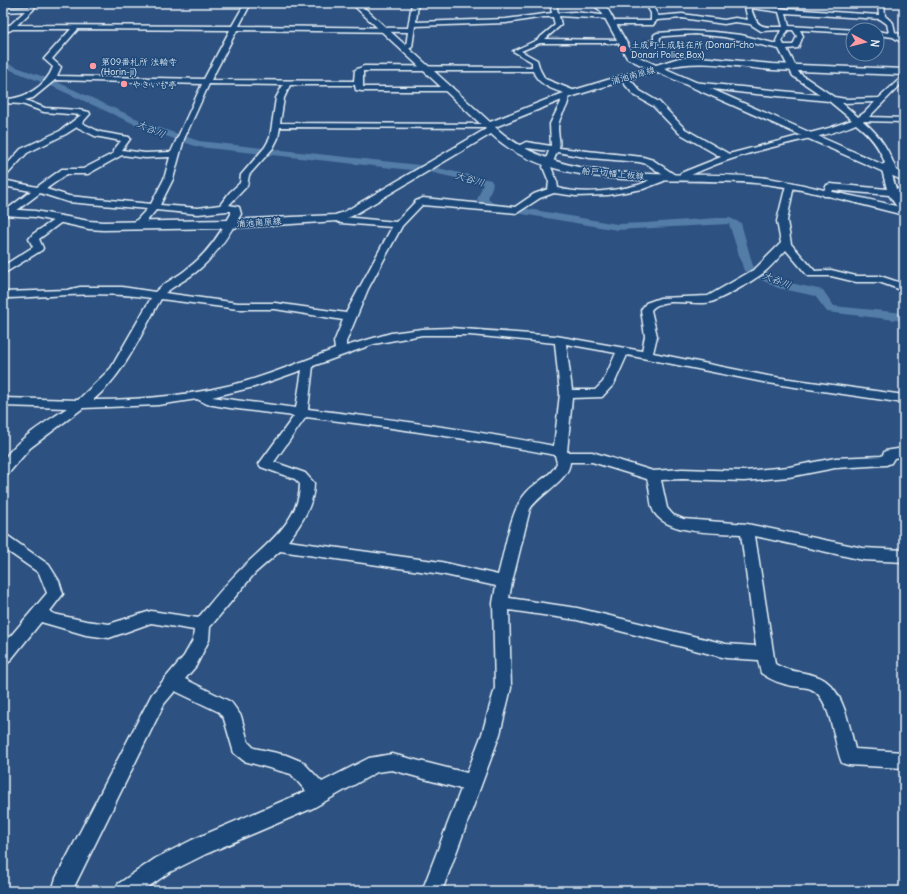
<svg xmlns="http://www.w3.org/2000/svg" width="907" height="894" font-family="Delius,'Klee One',sans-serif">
	<rect width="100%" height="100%" fill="#2d5180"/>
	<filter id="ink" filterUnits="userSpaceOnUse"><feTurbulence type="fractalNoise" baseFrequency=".025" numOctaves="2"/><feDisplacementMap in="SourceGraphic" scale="8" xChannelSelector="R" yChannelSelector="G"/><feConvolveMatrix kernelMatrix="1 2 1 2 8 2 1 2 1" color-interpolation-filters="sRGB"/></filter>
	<g filter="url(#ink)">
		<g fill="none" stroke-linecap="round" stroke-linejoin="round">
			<polyline stroke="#8eaac7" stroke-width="1.5" points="778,3 781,10"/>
			<polygon fill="#527ba7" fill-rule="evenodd" points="3,62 55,81 151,125 199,141 429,166 491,180 493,184 488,199 493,203 617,224 645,223 716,218 730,218 741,223 753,266 786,282 823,290 834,306 904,313 904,321 827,312 815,296 778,288 744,271 729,224 617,230 486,208 477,200 483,184 429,172 198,147 145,129 49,85 3,67"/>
			<g stroke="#e8f1f8" stroke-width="3">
				<g id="minor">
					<path d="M31,3H37L33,10L17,25L232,26L245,3H251L239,26L408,28L412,3H418L416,22L506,19L552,13L550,3H556L558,13L574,12L610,16L611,17L608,19L559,16L561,25L545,39L621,40L623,41V43H540L521,51L537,60L540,70L545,79L575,91L576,93L572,95C557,91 539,87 533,71H363V87H452V91H362L356,90L355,85H290L284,98L280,123L489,124L493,126L489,128L280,127L278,138L273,148L249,175L247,186L229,205L239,207L241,214C229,235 215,257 196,272C186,280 175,285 165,293L238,303H275L346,313L392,227L341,223L334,220V216L396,222L416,201L423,198L515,207L534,194L548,189L549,182L543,167L549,151L527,148L516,152L512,149L526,142L551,146L550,124L561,102L560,96L564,94L568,96C570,106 561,113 559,122C556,131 561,139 559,148L643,157L653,160L675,175V179H669L665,176L664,181L643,189L608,195L576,196L554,193L540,198L517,213L422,205L402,226L368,289L346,342V346L391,333L422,329L451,328L556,336L642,351L645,336L641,310L646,303L660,298L708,296L755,269L781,243L777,221L786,185L787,183H793L794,185L787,221L791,244L815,271L831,270L856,276H880L904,284V291L879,282H856L831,276H808L786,250C778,258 771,267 762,274C749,283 728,295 714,301C698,308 664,294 651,310L657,336L653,353L768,376L904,395V403L768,383L627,355L614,384L602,397L572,398L567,452H592L653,471L682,469L744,471L789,467L835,458L882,456L885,451L904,448V456L894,458L891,463L886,465L835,468L789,477L744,481L682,479L661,480L667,508L673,515L683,519L747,524L863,548L904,550V562L863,560L755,536L775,664C787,672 802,671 816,676C843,684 849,725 855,749L904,752V768L848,765L842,763C834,745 831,697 811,689C806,687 799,687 793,686C781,684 771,680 761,673L758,660L726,658L577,620L509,610L511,688L500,734L442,891H422L461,789L392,770L377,772L313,808L206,854L170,872L142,891H115L118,884L156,858L192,840L306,791L291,774L244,761L234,753L224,719L219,712L175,691L164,704L72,891H52L56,878L152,694L184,656L193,640L194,630L151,623L109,638L86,635L41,622L9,662L3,664V645L47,593L39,573L3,548V535L8,536L49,565L59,581L63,594L50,611L54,614L86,621L109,624L151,611L198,618C213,600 228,581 245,565C268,543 300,520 300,484L295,479L261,467L259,464L294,416L230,408L207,404L197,399L158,405L83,408L30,448L8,474L3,476C3,471 2,464 4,460C15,440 48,421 67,408L3,406V398L78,400L111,368L151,298C101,290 53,297 3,298V292L67,290L80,287H122L155,292C164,282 178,277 188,268C207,254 220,234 231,214V211H227L198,214L156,210L146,222L137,228L132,225L147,209L68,202L40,193L12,214H6V210L31,191L3,186V180L37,187L62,169H83L114,153L113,151L121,141L95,136L77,127L66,134L27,153L6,176L3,177V169L21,149L60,131L81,115L44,112L22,104L3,103V99C23,100 46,87 53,67L44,59L71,29H13L9,31L3,29V25H10L25,11L3,12V8L29,7ZM544,17H553L555,25L537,40L513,51L532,62V67L364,66L355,70L354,81L211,80L237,30L408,32L406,46L402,49L405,51L412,47L415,26L506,23ZM78,29L230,30L204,79L57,76L61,67L52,59ZM55,80L202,84L171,152L145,153L122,150L130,139L129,137L100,132L82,123L90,114L89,112L79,110L45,108L25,100L33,98ZM209,84L283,85L276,98L270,138L265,147L241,175L240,183L230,192L220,205L198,208L160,205L173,179L184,139ZM557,152L590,158L639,162L647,164L663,175C658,174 646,183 638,185C614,191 582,195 558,188L557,182L551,167ZM122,155L145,158L170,157L164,179L151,204L69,196L46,189L67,174H88ZM161,299L238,309H275L343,320L334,342L335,349C306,360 277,372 247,381C197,395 144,400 93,400C126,373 140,335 161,299ZM422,335H470L555,343L560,394L554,446C473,430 390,419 308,409L313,366L374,344ZM566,344L616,353L603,382L595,390H572ZM302,370L296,408L212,397L254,387ZM306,417C390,427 472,439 555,455L557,463C551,477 536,481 526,493C510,510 505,551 498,575L441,562L288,541C301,524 314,505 314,483L305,473L274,462ZM570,462H592L647,479C651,489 649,503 654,512C668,535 717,532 741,534L756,646L726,644L577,608L509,598L512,582L530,509C540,493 569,481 570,462ZM280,551L441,574L496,586L493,603L495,688L482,734L467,773L392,754L369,758L322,782L303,762L286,755L254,748L248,742L241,716L231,702L185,679L196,666L209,640L210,627L255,573Z"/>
					<path d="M645,3H651L658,16L682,14L724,20L735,18L748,20L745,7L725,3H749L787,9L879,15L878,3H884L885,16L893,23L895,32L903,36L904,44L893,37L877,35V31L889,33L887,24L880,19L786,13L789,26L856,30H853V33L800,30L803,36L798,48L787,49L799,73L834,97L846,99L879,98L904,75V81L869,117L904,118V122L863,121C881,136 890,152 897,173L892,175L896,189H904V195H898L904,204V214L901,213L889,195L833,190L830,196H824L822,194L827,185L830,184L887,189L881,166L885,163C879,146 870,135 856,124C834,134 809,138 785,144C751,152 720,161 689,176L688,179H682L680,175L681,173L721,157L679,133L653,106L634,95L621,80V76H627L640,91L659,102L685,129L729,154L829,128L852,120L829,101L746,93L689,86L688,84L692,82L821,95L793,76L779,49L724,37L695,34L666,36L660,37L659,43L650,44L647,42L654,40V35L657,33L685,31L714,32L741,35L777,44L776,41L781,30L761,31L750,24L735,22L724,24L682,18L657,20L653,25H611L608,23L611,21H651V13ZM751,8L779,12L783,27C762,27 757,29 751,8ZM788,30H793L797,36L793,45H784L782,41ZM875,102L864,113L858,117L842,103Z"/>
					<polygon points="60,216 63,217 63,221 39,239 43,248 42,250 3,274 3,266 33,247 29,239 33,234"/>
				</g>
			</g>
			<g stroke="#e8f1f8" stroke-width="3">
				<path id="major" d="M351,3H359L490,122L561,94L647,68L627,58L601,11L591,3H600L607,8L633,54L656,65L679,58L700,57L772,64L904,69V75C860,73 816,72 773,70C736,67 699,58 664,68L904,174V181L655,71L567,98L495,127C564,190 671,169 757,177C781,179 804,185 828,191C851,196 875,200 899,207L904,208V215C858,204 812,190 765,184C682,174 558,197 491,134L352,216L337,221L230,228L103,230L89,229L35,217L3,215V209L35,211L89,221L103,222L230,220L335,215L344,212L486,129Z"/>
			</g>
			<use href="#minor" fill="#1f4a7a" fill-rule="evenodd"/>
			<use href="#major" fill="#1f4a7a" fill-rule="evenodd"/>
		</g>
	</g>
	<g fill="#ff9aa2" stroke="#1f4a7a" stroke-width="1.5">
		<circle cx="623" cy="49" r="4"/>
		<circle cx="93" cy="66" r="4"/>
		<circle cx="124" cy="84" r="4"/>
	</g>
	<g text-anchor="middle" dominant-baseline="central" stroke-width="3" stroke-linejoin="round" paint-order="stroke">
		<g font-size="9" fill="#e8f1f8" stroke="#1f4a7a" text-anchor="start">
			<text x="631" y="44">土成町土成駐在所 (Donari-cho<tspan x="631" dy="10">Donari Police Box)</tspan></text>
			<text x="101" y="61">第09番札所 法輪寺<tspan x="101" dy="10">(Horin-ji)</tspan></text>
			<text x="132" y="84">やきいも亭</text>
		</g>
		<g font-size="9" fill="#e8f1f8" stroke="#1f4a7a">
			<text transform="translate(633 75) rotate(-16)">浦池南原線</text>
			<text transform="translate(613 173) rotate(5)">船戸切幡上板線</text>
			<text transform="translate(259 222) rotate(-4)">浦池南原線</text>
		</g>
		<g font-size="10" font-style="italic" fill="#d2dfec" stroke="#1f4a7a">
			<text transform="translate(151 129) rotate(24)">大谷川</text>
			<text transform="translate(470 179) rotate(16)">大谷川</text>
			<text transform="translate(777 280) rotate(22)">大谷川</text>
		</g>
	</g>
	<rect width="907" height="894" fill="none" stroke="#1f4a7a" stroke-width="16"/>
	<rect x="8" y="8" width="891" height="878" fill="none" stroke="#e8f1f8" stroke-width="1.5" filter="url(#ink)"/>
	<g transform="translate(865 42) rotate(97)"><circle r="19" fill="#1f4a7a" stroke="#6f8dac"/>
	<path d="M0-3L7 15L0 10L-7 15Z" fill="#ff9aa2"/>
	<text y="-6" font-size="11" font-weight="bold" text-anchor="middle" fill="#e8f1f8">N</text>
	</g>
</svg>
